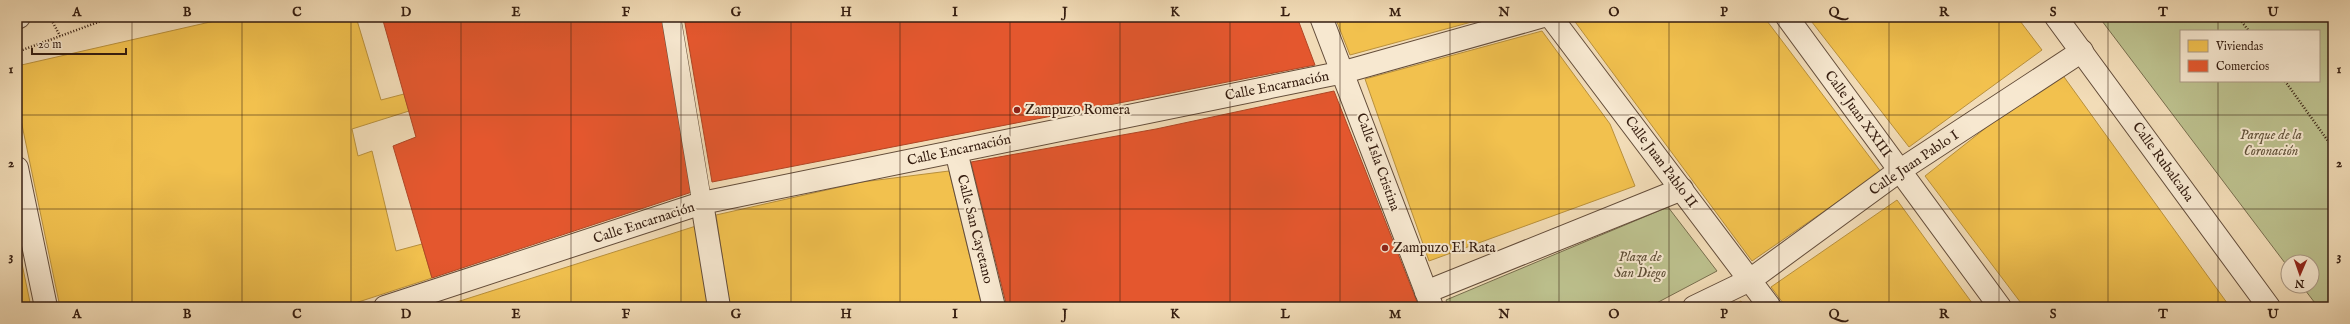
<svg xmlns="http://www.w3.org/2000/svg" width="2350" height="324" font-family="'IM FELL English',serif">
	<rect width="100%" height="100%" fill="#f2dcb7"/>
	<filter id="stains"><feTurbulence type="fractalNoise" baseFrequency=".005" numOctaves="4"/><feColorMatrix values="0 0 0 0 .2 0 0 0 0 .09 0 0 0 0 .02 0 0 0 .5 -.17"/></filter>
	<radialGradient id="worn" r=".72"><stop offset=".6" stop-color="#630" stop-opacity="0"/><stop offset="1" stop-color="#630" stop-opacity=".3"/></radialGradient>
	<g fill="#bcc08d" stroke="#786e4e" fill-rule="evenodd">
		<path d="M2099,17H2333V307H2318L2302,286H2312V262H2288V267ZM2181,31H2319V81H2181Z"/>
		<polygon points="1668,207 1717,271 1649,307 1449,307 1446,300"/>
	</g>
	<g fill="#f2c14e" stroke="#b9903b">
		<polygon points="232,17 356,17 381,100 404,94 409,111 352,129 358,156 372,151 396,251 422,244 432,278 343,307 60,307 17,101 17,66"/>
		<polygon points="1335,17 1490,17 1350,55"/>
		<polygon points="1577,17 1764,17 1881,172 1752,261 1573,19"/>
		<polygon points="1808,17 2017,17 2042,50 1909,147"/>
		<polygon points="1542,31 1610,124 1635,186 1429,261 1365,79"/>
		<polygon points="2059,70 2230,307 2024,307 1925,176"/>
		<polygon points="949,171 982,307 730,307 716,215 862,182"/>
		<polygon points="1897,200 1975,307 1786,307 1771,287"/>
		<polygon points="696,226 709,307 441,307"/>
		<polygon points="17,240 31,307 17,307"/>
		<polygon points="1741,301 1745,307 1730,307"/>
	</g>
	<g fill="#e4572e" stroke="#b04625">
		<polygon points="382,17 662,17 692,192 432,278 393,146 416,137"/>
		<polygon points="684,17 1297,17 1315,65 712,182"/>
		<polygon points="1334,91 1419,307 1007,307 971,162 1156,129"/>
	</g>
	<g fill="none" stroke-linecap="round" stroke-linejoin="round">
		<g stroke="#644d3a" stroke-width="20">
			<polyline id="pedestrian" points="671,17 702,203"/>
		</g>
		<g stroke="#644d3a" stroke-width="24">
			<g id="minor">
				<polyline points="1321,17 1432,307"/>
				<polyline points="1551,17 1770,307"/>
				<polyline points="1787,17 2000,307"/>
				<polyline points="956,151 994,307"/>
				<polyline points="702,203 719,307"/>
				<polyline points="1426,292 1682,189"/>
				<polyline points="385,307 702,203 1344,72 1540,17"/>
				<polyline points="1694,307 1750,280 1899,171 2082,51"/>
			</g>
		</g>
		<g stroke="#644d3a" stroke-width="24">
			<g id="tertiary">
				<polyline points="2056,17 2269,307"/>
				<polyline points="17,18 19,17"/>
				<polyline points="17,168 46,307"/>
			</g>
		</g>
		<g stroke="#351d10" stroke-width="2.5" stroke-dasharray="1 2" stroke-linecap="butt">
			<polyline points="50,17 60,36"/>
			<polyline points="2238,17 2249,31"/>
			<polyline points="17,52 112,17"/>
			<polyline points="2285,81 2333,148"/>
		</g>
		<use href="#pedestrian" stroke="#f7e8d0" stroke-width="19"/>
		<use href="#minor" stroke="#f7e8d0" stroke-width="22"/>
		<use href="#tertiary" stroke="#f7e8d0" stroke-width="22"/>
	</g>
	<path fill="none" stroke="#351d10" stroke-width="1" stroke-opacity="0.55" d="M132,17V307M242,17V307M351,17V307M461,17V307M571,17V307M681,17V307M791,17V307M900,17V307M1010,17V307M1120,17V307M1230,17V307M1340,17V307M1450,17V307M1559,17V307M1669,17V307M1779,17V307M1889,17V307M1999,17V307M2108,17V307M2218,17V31M2218,81V307M17,115H2333M17,209H2333"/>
	<g fill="#8f2418" stroke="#f7e8d0" stroke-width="1.5">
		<circle cx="1017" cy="110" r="4"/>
		<circle cx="1385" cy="248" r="4"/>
	</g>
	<g text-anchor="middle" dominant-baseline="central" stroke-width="4" stroke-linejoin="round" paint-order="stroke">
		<g font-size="14" fill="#351d10" stroke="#f7e8d0">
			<text transform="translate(1277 86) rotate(-11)">Calle Encarnación</text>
			<text transform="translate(1858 114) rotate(54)">Calle Juan XXIII</text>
			<text transform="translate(959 150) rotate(-12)">Calle Encarnación</text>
			<text transform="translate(1378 162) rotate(70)">Calle Isla Cristina</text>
			<text transform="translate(1661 162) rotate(53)">Calle Juan Pablo II</text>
			<text transform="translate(2163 162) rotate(54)">Calle Rubalcaba</text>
			<text transform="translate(1914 163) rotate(-34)">Calle Juan Pablo I</text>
			<text transform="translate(644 223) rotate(-18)">Calle Encarnación</text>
			<text transform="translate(975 229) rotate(76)">Calle San Cayetano</text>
		</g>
		<g font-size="14" fill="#351d10" stroke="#f7e8d0" text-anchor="start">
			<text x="1025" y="110">Zampuzo Romera</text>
			<text x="1393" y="248">Zampuzo El Rata</text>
		</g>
		<g font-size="14" font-style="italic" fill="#5e4e36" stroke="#f7e8d0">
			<text x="2271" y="135">Parque de la<tspan x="2271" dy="16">Coronación</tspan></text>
			<text x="1640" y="257">Plaza de<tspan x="1640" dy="16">San Diego</tspan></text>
		</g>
	</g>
	<rect width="2350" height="324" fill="none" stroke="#f2dcb7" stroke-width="44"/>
	<rect x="2180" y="30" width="140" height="52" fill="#f7e8d0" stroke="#a99783"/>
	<rect x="2188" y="40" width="20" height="12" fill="#f2c14e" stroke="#a99783"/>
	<text x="2216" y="50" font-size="12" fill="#351d10">Viviendas</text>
	<rect x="2188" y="60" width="20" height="12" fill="#e4572e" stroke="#a99783"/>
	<text x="2216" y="70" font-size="12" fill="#351d10">Comercios</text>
	<g transform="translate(2300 274) rotate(182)"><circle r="19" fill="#f7e8d0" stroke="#a99783"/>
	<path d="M0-3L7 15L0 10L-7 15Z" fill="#8f2418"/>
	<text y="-6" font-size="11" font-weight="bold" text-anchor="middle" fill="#351d10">N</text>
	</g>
	<path d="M32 48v6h94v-6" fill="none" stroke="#351d10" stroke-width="2"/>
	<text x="38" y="48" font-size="12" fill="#351d10" stroke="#f7e8d0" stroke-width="3" paint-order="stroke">20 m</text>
	<rect x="22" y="22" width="2306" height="280" fill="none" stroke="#351d10" stroke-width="1.5"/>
	<g font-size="13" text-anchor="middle" font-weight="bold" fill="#351d10">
		<text x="77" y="16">A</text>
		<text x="187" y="16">B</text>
		<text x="297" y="16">C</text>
		<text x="406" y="16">D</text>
		<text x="516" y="16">E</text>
		<text x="626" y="16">F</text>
		<text x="736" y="16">G</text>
		<text x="846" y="16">H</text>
		<text x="955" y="16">I</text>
		<text x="1065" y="16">J</text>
		<text x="1175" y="16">K</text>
		<text x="1285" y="16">L</text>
		<text x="1395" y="16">M</text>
		<text x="1504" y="16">N</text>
		<text x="1614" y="16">O</text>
		<text x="1724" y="16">P</text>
		<text x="1834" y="16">Q</text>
		<text x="1944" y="16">R</text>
		<text x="2053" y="16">S</text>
		<text x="2163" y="16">T</text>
		<text x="2273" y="16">U</text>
		<text x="11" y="73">1</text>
		<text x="2339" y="73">1</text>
		<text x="11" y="167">2</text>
		<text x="2339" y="167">2</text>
		<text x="11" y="260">3</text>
		<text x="2339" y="260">3</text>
		<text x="77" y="318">A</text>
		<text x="187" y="318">B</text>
		<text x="297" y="318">C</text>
		<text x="406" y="318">D</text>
		<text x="516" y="318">E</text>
		<text x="626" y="318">F</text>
		<text x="736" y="318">G</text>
		<text x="846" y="318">H</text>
		<text x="955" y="318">I</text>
		<text x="1065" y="318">J</text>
		<text x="1175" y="318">K</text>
		<text x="1285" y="318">L</text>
		<text x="1395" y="318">M</text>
		<text x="1504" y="318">N</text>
		<text x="1614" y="318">O</text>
		<text x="1724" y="318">P</text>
		<text x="1834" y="318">Q</text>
		<text x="1944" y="318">R</text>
		<text x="2053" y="318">S</text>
		<text x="2163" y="318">T</text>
		<text x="2273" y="318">U</text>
	</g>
	<rect width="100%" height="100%" filter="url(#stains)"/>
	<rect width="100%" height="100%" fill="url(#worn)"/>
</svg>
